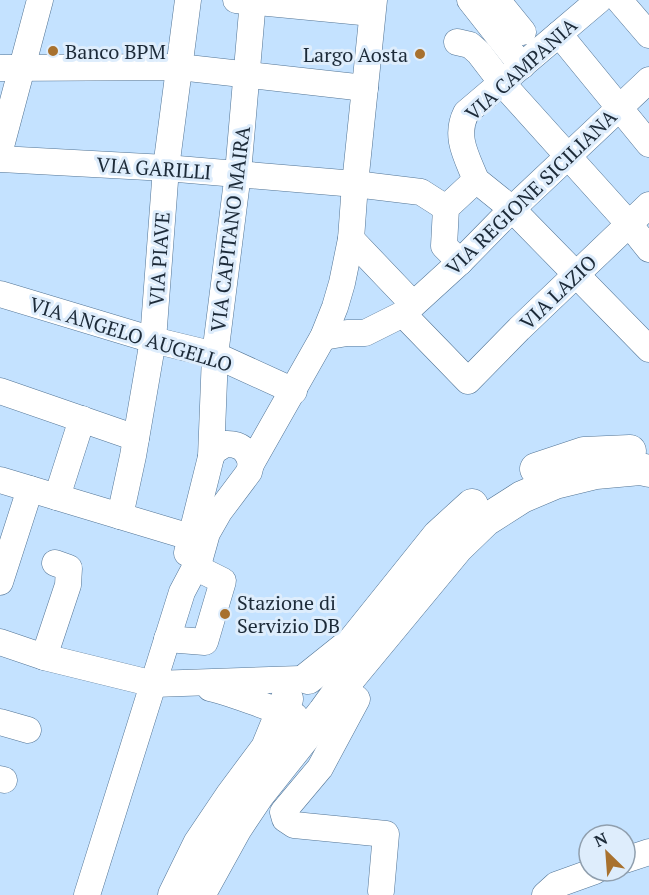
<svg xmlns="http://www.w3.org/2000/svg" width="649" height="895" font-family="'PT Serif',serif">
	<rect width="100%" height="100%" fill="#c4e2ff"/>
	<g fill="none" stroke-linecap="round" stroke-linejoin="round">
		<g stroke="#527495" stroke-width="27">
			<g id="minor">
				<polyline points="236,0 372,13"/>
				<polyline points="470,0 522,66"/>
				<polyline points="497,0 523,32"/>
				<polyline points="619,0 649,35"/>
				<polyline points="559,34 649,144"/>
				<polyline points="457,42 470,45 479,53 502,83 629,224 649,249"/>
				<polyline points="0,68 179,67 365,88"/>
				<polyline points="0,150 40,0"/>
				<polyline points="0,159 166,168 355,184 421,192 446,208"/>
				<path d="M476,180C467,157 454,137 466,113L599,0"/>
				<polyline points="351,239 413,304"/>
				<polyline points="460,262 444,246 446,208 476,180 512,209 649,349"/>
				<polyline points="0,294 153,340 215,355 294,391"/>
				<polyline points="403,314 468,381 519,329 649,205"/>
				<polyline points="323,337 347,333 365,333 403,314 460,262 512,209 649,80"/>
				<polyline points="0,391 136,438"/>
				<polyline points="211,457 215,355 238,173 253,0"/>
				<polyline points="0,480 190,537"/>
				<polyline points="57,497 82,419"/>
				<polyline points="120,516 133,456 153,340 166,168 188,0"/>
				<path d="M187,553L211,457L214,451L225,444C240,443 248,450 251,464"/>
				<polyline points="0,582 30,489"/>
				<polyline points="167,639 205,642 223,581 195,567"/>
				<polyline points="0,642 44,657 154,684 301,679"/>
				<polyline points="44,657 68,585 69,568 55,563"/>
				<polyline points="342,687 357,699 320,768 283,812 285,819 294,825 386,834 381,891"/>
				<path d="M210,688C240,695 266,708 295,716"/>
				<polyline points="0,722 28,730"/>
				<polyline points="0,779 4,780"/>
				<polyline points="625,860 649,852"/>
				<polyline points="87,895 182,592 200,558 207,533 219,512 249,472 251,464 323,337 335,307 342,283 351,239 355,184 374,0"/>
				<polyline points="545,895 556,885 595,871"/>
			</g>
		</g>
		<g stroke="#527495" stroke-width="33">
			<g id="major">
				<polyline points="536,469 584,453 630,451"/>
				<polyline points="308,678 353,642 438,536 472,505"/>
				<polyline points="174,895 199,844 232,795 267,748 287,699"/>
				<polyline points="199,895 236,828 258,795 324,712 342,687 457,548 486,520 522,497 555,483 596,473 640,469 649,471"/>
			</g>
		</g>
		<use href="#minor" stroke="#fff" stroke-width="26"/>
		<use href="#major" stroke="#fff" stroke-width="32"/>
	</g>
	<g fill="#a8712e" stroke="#deedfc" stroke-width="2">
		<circle cx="53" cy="51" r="6"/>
		<circle cx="420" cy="54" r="6"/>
		<circle cx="225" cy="614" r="6"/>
	</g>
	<g text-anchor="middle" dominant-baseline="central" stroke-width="6" stroke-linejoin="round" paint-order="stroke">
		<g font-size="20" fill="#1c2a38" stroke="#deedfc" text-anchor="start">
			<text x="65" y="51">Banco BPM</text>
			<text x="408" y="54" text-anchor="end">Largo Aosta</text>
			<text x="237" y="602">Stazione di<tspan x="237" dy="23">Servizio DB</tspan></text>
		</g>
		<g font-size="20" fill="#1c2a38" stroke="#deedfc">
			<text transform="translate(521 69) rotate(-42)">VIA CAMPANIA</text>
			<text transform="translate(154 168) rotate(4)">VIA GARILLI</text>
			<text transform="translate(531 192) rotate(-44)">VIA REGIONE SICILIANA</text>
			<text transform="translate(230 229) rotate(-83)">VIA CAPITANO MAIRA</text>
			<text transform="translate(159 259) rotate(-86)">VIA PIAVE</text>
			<text transform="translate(558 292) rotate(-44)">VIA LAZIO</text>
			<text transform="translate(131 334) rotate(17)">VIA ANGELO AUGELLO</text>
		</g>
	</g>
	<g transform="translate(607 853) rotate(335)"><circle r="28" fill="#deedfc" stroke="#909fae" stroke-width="1.5"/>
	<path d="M0-4.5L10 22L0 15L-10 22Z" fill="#a8712e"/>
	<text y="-9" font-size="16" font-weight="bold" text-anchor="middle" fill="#1c2a38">N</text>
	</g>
</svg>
